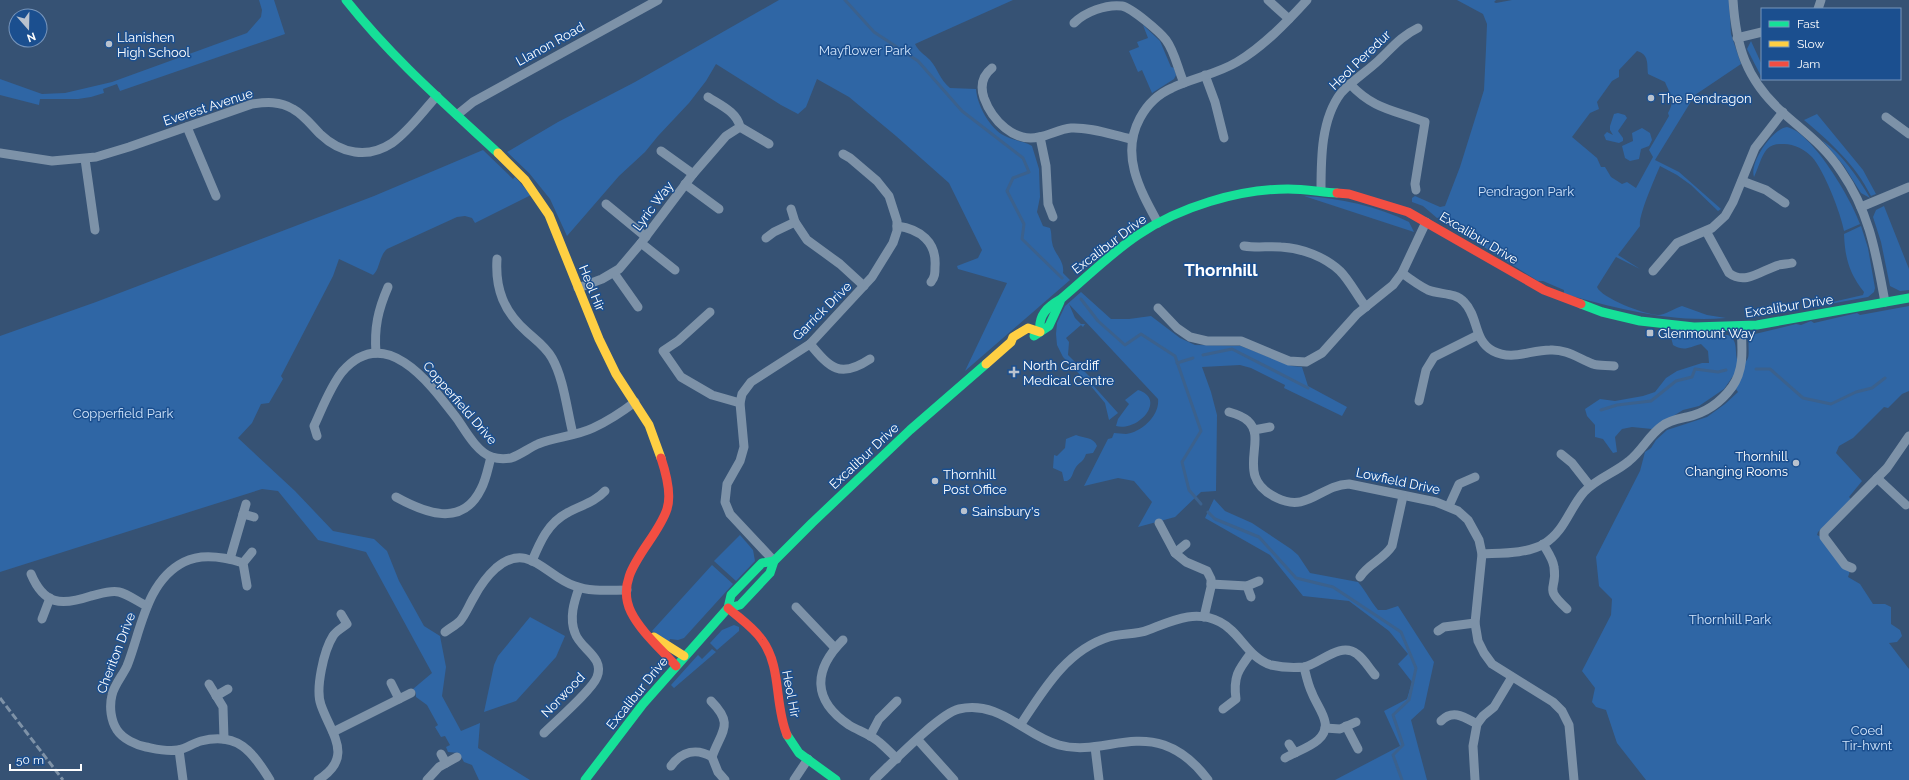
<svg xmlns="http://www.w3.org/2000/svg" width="1909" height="780" font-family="Raleway,sans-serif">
	<rect width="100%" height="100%" fill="#365274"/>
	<g fill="#2f66a5" fill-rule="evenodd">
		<polygon points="259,0 274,0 285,34 120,91 117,84 103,89 104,93 91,97 78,99 40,99 39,105 0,95 0,79 42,94 65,93 112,82 247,33 261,17 262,10"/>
		<path d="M779,0H1013L915,44C919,52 924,54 930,60C938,69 940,80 950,88L976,89C977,105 990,129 1005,136C1014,141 1024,141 1032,146L1039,169L1040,197L1037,212L1043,226L1050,228C1052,234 1051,237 1052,242C1053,253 1065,260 1063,273L1070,280L965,371L1007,283L958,269L957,266L978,258L982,250L949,183L896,136L849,97L817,79L806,107L798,114L781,105L716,64L706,81L689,103L658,136L645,152L619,176L567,236L550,199L529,173L507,152L558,122L635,82Z"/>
		<path d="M1457,0H1496L1494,2L1496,3L1512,0H1729L1731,34L1741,64L1695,95L1655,160L1679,172L1721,209L1718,211L1691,185L1677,175L1660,166C1655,178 1638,216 1640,226L1618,255L1640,269L1616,257L1597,287C1601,298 1646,315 1658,315C1665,315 1675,308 1682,306L1707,315L1726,318C1671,323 1616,308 1564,294V290L1543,281H1538L1468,237L1445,216L1437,218L1423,206L1412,202V198L1415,196L1440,207L1445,206L1460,167L1480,103L1484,90L1486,49L1487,24L1483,14ZM1637,51C1649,54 1647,64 1648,74L1665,82C1670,95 1676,98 1668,113L1669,116L1649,150L1653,157L1636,188L1627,182L1622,184L1611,177L1605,167H1601L1597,158L1572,137L1590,113L1599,109L1597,102L1612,81L1619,77V70Z"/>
		<polygon points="1143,25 1160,41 1171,67 1174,68 1176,75 1174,79 1152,93 1142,70 1138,72 1129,51 1139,47 1137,42 1148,38"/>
		<polygon points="1751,41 1762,65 1762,78 1747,49"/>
		<polygon points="1618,113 1625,115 1627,118 1618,131 1623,138 1623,141 1619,143 1606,140 1604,135 1607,132 1613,135 1610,130 1610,126 1614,114"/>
		<path d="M1817,114L1863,170L1876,194L1871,196C1855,164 1831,143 1804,120Z"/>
		<path d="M1787,127C1812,132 1852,200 1860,224L1844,231C1841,214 1824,170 1812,157C1805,149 1792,143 1782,144C1776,144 1771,145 1767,149C1761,156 1758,169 1754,177C1749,163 1772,129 1787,127Z"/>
		<polygon points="1642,128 1650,133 1652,140 1649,146 1641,149 1639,159 1630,161 1625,158 1622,146 1633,141 1632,133"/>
		<path d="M1822,140C1843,155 1857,176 1870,198L1861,193L1844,166Z"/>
		<path d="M483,150L513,179L515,177L531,195L475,223L472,218L465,216L457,217L387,249C379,256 380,269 373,275L339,259L333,276L281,376L283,379L269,403L261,404L252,423L238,438L295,491L333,531L374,539L387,551L399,581L424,626L440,636L446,667L442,696L461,731L480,723L478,748L530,780H479L472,765L464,762L459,753L448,752L446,747L450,745L445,736L441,737L435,727L438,725L427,705L416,697V693L413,689L432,673L366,552L318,540L278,491L262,489L0,572V336L96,302L374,196Z"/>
		<path d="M1304,196C1340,198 1376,206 1409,222L1414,232Z"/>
		<polygon points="1884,206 1909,269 1909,290 1900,291 1890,286 1881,242 1873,217 1876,210"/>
		<path d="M1861,226L1868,248L1875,288L1874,292L1868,297L1802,309L1863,295L1864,292C1849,273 1845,258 1844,234Z"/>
		<path d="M1081,292L1111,319H1129L1151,316L1180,338L1195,345L1241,346L1292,366L1302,367L1308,386L1347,407L1342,416L1284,388L1285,385L1251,368L1240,365L1202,367L1211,392L1217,415L1216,491L1201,492L1175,517L1138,527L1152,502L1134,481L1118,478L1084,486L1108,439L1112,438L1114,433C1118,433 1122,434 1126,434C1142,432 1160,415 1158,399L1069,304L1075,318L1081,324H1085L1083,327L1081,325L1066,338L1069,342L1068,355L1091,378L1087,382L1063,357L1057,345L1056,334L1057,323L1065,306Z"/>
		<path d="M1909,306V391L1902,394L1888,408L1884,407L1853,438L1839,446L1836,453L1862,481L1849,497L1852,500L1818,532L1817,535L1827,540L1850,571L1848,577L1860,584L1873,604H1885L1891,607V624L1900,630L1902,636L1897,642L1889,643L1909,669V780H1646L1617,743L1606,710L1596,707L1592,702L1595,688L1582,671L1611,615L1612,599L1599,586L1596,557L1640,471L1645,452L1651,448L1656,440L1667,430L1707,417L1725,404L1738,392L1736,389L1740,375L1733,376L1724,389L1699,406L1683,410L1652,429L1632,427L1622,429L1615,437L1617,452L1613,453L1603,439L1595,437V425L1587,416L1585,409L1600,399L1615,401L1643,396L1655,392L1666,378L1677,371L1702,363H1709L1708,351L1701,344C1689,347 1685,352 1673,345L1670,333L1674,329L1696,331L1698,335H1728C1740,341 1733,354 1739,364C1753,362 1747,351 1749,340L1755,334L1796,324L1801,325L1811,321L1814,323L1857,313L1860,315Z"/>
		<polygon points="1091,383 1118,413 1109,420 1105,403 1090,385"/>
		<path d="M1138,390C1167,399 1139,432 1116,426L1118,419L1129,404L1125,400Z"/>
		<path d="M1076,435C1083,438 1094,437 1097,446L1093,453L1086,454C1083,463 1079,462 1076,467C1072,473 1073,478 1067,481H1064L1062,472L1053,468L1054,455L1057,456L1065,448L1066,439Z"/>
		<path d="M1214,499L1225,511L1252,523L1291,549L1298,555L1310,573L1358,582C1366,591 1370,601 1378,610H1386L1398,606L1434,662L1424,708L1411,720L1427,780H1335L1400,746L1384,711L1407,699L1412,682L1398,664L1408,654L1389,631L1349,601L1303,596L1270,555L1205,518Z"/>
		<polygon points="740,535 753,550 755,561 736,581 714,561"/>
		<polygon points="712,565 733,584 684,638 678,640 670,639 669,642 652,631"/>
		<polygon points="530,617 565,636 556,657 516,701 484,712 494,665 498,656"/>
		<polygon points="734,625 739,627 739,631 717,650 710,643 722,630"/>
		<polygon points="712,649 716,652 674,688 671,685 698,655 702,659"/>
	</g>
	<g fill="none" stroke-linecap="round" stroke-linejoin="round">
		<g stroke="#3b618d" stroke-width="3">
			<polyline points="845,0 874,32 918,61 962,111 1023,158 1029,172 1013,178 1007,191 1024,224 1022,239 1062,278"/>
			<polyline points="1081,299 1098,321 1125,345 1141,334 1175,356 1201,431 1182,462 1189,490 1201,504"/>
			<polyline points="1203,355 1232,349 1308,388"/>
			<polyline points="1177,363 1193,358"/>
			<polyline points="1756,369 1770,369 1803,398 1831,404 1856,392 1872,388 1885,378"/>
			<polyline points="1601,410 1617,405 1651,401 1676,381 1692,377 1695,369 1718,372 1726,370"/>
			<polyline points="1208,512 1215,519 1259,537 1296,578 1333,587 1401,632 1416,668 1409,700 1393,715 1403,745 1393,755 1402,780"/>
		</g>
		<g stroke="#7d92a8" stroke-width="9">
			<polyline points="1268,0 1289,19"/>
			<path d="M1733,0C1736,46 1746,79 1781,111C1803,131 1824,145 1841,171C1870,213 1876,254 1885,302"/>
			<polyline points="1818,9 1821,0"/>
			<path d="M1074,23C1085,12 1106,4 1122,6C1132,8 1160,32 1166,40C1175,52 1178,70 1184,83"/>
			<polyline points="1737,38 1762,32"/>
			<path d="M992,68C982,76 980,86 984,98C992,120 1014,143 1039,137C1050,135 1060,129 1071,128C1091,127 1112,135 1131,139"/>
			<polyline points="1205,75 1215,102 1224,138"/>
			<path d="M1350,84C1374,110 1395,110 1425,122L1415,184L1416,190"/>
			<polyline points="457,115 473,102 658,0"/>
			<polyline points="1886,117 1909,134"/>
			<polyline points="187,127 216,196"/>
			<polyline points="740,127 769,144"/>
			<polyline points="1040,137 1046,166 1048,204 1053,217"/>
			<polyline points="661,151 693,174"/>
			<path d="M0,153L52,161L96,157L129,147L252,104C266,102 280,101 293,109C304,115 312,126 320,134C341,154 368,159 392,143C409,131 423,111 437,96"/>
			<polyline points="85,159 95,230"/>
			<polyline points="1742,181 1766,190 1785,203"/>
			<polyline points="685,184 719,209"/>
			<path d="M1321,190C1321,159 1321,119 1341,93C1352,81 1366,72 1378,61C1391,49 1401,36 1418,28"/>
			<polyline points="606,204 646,237"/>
			<polyline points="1861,207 1909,187"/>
			<polyline points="791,209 795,222 807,240 840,264 864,286"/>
			<path d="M1158,223C1140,190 1120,155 1140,118C1147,105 1158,94 1172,88C1193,78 1217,74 1237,62C1263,47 1287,22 1307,0"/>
			<path d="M897,226C920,229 937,242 935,267C935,273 935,277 931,282"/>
			<path d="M1706,231L1729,273C1746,286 1763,269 1779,265C1783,264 1788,264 1792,263"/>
			<polyline points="766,238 774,232 795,222"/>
			<polyline points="641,243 675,270"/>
			<path d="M1244,246C1257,248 1268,246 1281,247C1302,248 1325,257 1340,271C1350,281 1357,296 1366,307"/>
			<path d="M497,259C495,289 504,312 527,332C536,340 546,347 552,358C564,379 567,411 573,434"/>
			<polyline points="1653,271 1677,243 1712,228 1725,216 1733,202 1755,148 1783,112"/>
			<polyline points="614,273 638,307"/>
			<path d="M1402,273C1410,279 1418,285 1428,290C1440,295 1455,292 1464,302C1479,317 1473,340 1493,351C1512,361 1530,350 1550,350C1566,349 1578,358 1593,364C1599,366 1607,365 1614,366"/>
			<path d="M578,288L602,279L619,269L641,243L693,174L726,136L740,127C737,112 720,105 708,97"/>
			<polyline points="1158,308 1177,328 1190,337 1207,341 1241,341 1289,361 1306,362 1322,353 1357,314 1393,285 1402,273 1426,222"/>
			<polyline points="710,312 678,341 663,351 681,377 712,395 740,403"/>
			<path d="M810,344C830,368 840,379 870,359"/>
			<path d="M376,353C374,328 378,310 388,287"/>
			<polyline points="1419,401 1426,370 1434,357 1478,335"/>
			<path d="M1229,412C1236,414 1243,416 1248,421C1269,440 1232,477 1277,498C1308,513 1320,485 1349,484L1436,502L1458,511L1468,520L1479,540L1482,554L1475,623L1478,641L1484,653L1492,664L1553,702L1562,711L1569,725L1574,780"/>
			<polyline points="1254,430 1270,427"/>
			<path d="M317,436L314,426C322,409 330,387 342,372C386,321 432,386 458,420C466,432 478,453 492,457C498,459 505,459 511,458C520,455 529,448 538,444C556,437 576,436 593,428C608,421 622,412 635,402"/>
			<polyline points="1561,454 1572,463 1590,486"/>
			<polyline points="1877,478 1906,505"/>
			<path d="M396,497C425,513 462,528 481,489C486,480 488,468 491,457"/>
			<polyline points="1449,506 1459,484 1475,477"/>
			<polyline points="243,514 254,517"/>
			<polyline points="1159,523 1175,553 1186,562 1207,571 1211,579 1211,587 1204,617"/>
			<path d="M1543,544C1547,551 1553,559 1554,567C1558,591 1542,586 1567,609"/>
			<polyline points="1175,553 1186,544"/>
			<path d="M1482,554C1502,553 1526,554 1544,544C1565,531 1569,509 1584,492C1597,478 1615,473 1629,461C1642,451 1649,435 1662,426C1670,420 1678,419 1687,417C1705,413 1721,402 1732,387C1745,369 1742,347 1741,326"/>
			<polyline points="230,559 246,504"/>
			<path d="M532,561C540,542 548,523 567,513C581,505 594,503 605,491"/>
			<polyline points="774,561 730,514 725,502 727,484 740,461 744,447 740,403 742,394 751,382 810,344 872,277 893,243 897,231 897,221 889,196 877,181 850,158 843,154"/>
			<path d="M243,563C224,557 202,553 184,562C146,581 141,631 127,666C123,675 114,685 112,695C109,707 111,721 117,730C123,739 136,745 146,747C156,749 167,752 178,750C186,749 193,743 201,741C238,732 252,751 270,780"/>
			<polyline points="1852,568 1845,565 1824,537 1824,532 1887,468 1909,436"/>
			<path d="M31,574C44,605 61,606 91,596C100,594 110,590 119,592C128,594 138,602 147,606"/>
			<path d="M1360,577C1368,564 1384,559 1392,546L1403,496"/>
			<polyline points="1211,584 1247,586 1259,581"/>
			<polyline points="247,586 243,563 252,552"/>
			<polyline points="1247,586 1251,597"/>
			<polyline points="796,607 835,648"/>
			<polyline points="42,619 50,598"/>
			<polyline points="1438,631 1444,627 1475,623"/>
			<path d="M445,632C450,628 456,625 460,621C466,614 469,605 474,597C480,586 487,576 496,568C529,540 546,577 575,586C590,592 610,590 627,590"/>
			<path d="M843,640C813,670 812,700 849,725C859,731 870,734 879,742C885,747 891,753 897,759"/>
			<polyline points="391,683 399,699"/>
			<polyline points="209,684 223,707 224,739"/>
			<polyline points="216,696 228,689"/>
			<path d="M711,701C735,725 721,731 712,757"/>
			<path d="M1223,709L1236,699C1233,677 1238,670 1251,653"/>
			<path d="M1441,721C1453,709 1464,717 1477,724"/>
			<path d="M1021,724C1044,689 1067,650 1109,637C1122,633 1136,635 1148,630C1172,621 1195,609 1220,622C1240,632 1248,658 1271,665C1280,667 1294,668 1304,667C1320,664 1340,641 1357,654C1364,659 1369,668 1375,675"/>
			<polyline points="1346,726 1358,749"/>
			<polyline points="1325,728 1340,729 1356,722"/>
			<polyline points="333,732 411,693"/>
			<path d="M544,733C556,721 592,690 597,677C605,657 580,649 575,633C569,618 574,602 579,588"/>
			<polyline points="870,736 879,719 897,701"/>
			<polyline points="918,740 954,780"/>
			<polyline points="1289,744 1295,753"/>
			<polyline points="1095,747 1099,780"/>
			<polyline points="179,750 183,780"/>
			<polyline points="441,754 446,763"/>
			<path d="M1285,758C1295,752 1309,748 1318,740C1335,725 1318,709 1312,693C1308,685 1306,675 1304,667"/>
			<path d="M671,766C682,751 697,748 712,757L718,772L725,780"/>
			<path d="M318,780C355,757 331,734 321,705C315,689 324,650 333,636C336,631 342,628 347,624L341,614"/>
			<polyline points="427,780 439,767 457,757"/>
			<polyline points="794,780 808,759"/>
			<path d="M874,780C891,764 940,713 959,709C1000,700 1024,735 1059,745C1095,755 1127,733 1164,745C1181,751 1197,765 1208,780"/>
			<polyline points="1475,780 1473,746 1477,724 1483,716 1494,707 1512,677"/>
		</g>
		<g stroke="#16e098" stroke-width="9">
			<path d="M346,0C391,57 445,104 498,153"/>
			<polyline points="1581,304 1602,312 1640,321 1694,327 1757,325 1909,298"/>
			<path d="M1040,332C1038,315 1047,307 1061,299C1086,278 1111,253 1138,235C1179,207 1239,189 1288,189C1305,189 1321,192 1337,193"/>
			<polyline points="1034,336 1049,326 1060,302"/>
			<polyline points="728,608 740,605 770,573 774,561 812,523 910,430 986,364"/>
			<polyline points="787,735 799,753 836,780"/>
			<polyline points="585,780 643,704 728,608 731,595 762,563 774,561"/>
		</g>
		<g stroke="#ffcf43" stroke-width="9">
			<polyline points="498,153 525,180 549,215 599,339 616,374 649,425 661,458"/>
			<polyline points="986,364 1011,342 1013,337 1028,328 1040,332"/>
			<polyline points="654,637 684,656"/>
		</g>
		<g stroke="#f24e42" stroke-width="9">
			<polyline points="1337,193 1349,194 1408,212 1544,290 1581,304"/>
			<path d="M661,458C666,473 672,494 667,509C656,543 612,573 631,612C641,632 661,649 676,666"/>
			<path d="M728,608C739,618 753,627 762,640C782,667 774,704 787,735"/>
		</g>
		<polyline stroke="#7e92a7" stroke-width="3" stroke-dasharray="7 3" stroke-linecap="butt" points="0,698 63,780"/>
	</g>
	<g fill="#b9c2ce" stroke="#1b4f8f" stroke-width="1.5">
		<circle cx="109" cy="44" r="4"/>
		<circle cx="1651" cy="98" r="4"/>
		<rect x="1646" y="329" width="8" height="8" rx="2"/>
		<path d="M1012 366h4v4h4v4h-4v4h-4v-4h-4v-4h4z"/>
		<circle cx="1796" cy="463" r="4"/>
		<circle cx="935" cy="481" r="4"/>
		<circle cx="964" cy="511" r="4"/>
	</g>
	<g text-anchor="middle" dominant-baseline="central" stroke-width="3" stroke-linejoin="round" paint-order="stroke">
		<g font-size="13" fill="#fff" stroke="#1b4f8f" text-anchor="start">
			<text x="117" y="37">Llanishen<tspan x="117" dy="15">High School</tspan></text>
			<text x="1659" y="98">The Pendragon</text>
			<text x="1658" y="333">Glenmount Way</text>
			<text x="1023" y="365">North Cardiff<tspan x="1023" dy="15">Medical Centre</tspan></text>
			<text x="1788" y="456" text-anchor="end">Thornhill<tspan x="1788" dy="15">Changing Rooms</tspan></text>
			<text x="943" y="474">Thornhill<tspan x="943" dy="15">Post Office</tspan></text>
			<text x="972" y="511">Sainsbury's</text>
		</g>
		<g font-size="13" fill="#fff" stroke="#1b4f8f">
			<text transform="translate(550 44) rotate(-29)">Llanon Road</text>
			<text transform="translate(1360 60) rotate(-44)">Heol Peredur</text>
			<text transform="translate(208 107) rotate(-18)">Everest Avenue</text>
			<text transform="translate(653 206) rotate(-53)">Lyric Way</text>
			<text transform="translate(1479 238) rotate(31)">Excalibur Drive</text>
			<text transform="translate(1109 244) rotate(-37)">Excalibur Drive</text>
			<text transform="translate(592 288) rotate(68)">Heol Hir</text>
			<text transform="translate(1789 306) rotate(-9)">Excalibur Drive</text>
			<text transform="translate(822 311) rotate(-45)">Garrick Drive</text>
			<text transform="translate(460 403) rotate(49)">Copperfield Drive</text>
			<text transform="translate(864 456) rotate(-43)">Excalibur Drive</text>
			<text transform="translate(1398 481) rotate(12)">Lowfield Drive</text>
			<text transform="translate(116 653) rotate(-69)">Cheriton Drive</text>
			<text transform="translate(637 693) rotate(-51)">Excalibur Drive</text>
			<text transform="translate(791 694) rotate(79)">Heol Hir</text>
			<text transform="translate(563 695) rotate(-46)">Norwood</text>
		</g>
		<g font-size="13" fill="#cfe3fa" stroke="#1b4f8f">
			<text x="865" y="50">Mayflower Park</text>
			<text x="1526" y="191">Pendragon Park</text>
			<text x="123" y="413">Copperfield Park</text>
			<text x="1730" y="619">Thornhill Park</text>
			<text x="1867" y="730">Coed<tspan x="1867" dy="15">Tir-hwnt</tspan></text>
		</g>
		<g font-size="17" font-weight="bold" fill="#fff" stroke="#1b4f8f">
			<text x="1221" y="270">Thornhill</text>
		</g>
	</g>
	<rect x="1761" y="8" width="140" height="72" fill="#1b4f8f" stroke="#7695bc"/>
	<rect x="1769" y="21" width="20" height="6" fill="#16e098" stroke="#7695bc"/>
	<text x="1797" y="28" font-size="12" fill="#ffffff">Fast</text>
	<rect x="1769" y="41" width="20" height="6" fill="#ffcf43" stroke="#7695bc"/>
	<text x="1797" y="48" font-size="12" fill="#ffffff">Slow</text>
	<rect x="1769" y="61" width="20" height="6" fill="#f24e42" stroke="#7695bc"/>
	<text x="1797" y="68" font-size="12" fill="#ffffff">Jam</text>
	<g transform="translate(28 28) rotate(160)"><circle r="19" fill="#1b4f8f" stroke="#7695bc"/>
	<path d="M0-3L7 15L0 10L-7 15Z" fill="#b9c2ce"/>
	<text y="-6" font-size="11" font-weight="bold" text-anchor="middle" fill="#ffffff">N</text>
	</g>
	<path d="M10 764v6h71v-6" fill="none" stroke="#ffffff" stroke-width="2"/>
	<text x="16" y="764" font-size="12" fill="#ffffff" stroke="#1b4f8f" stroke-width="3" paint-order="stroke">50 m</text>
</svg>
